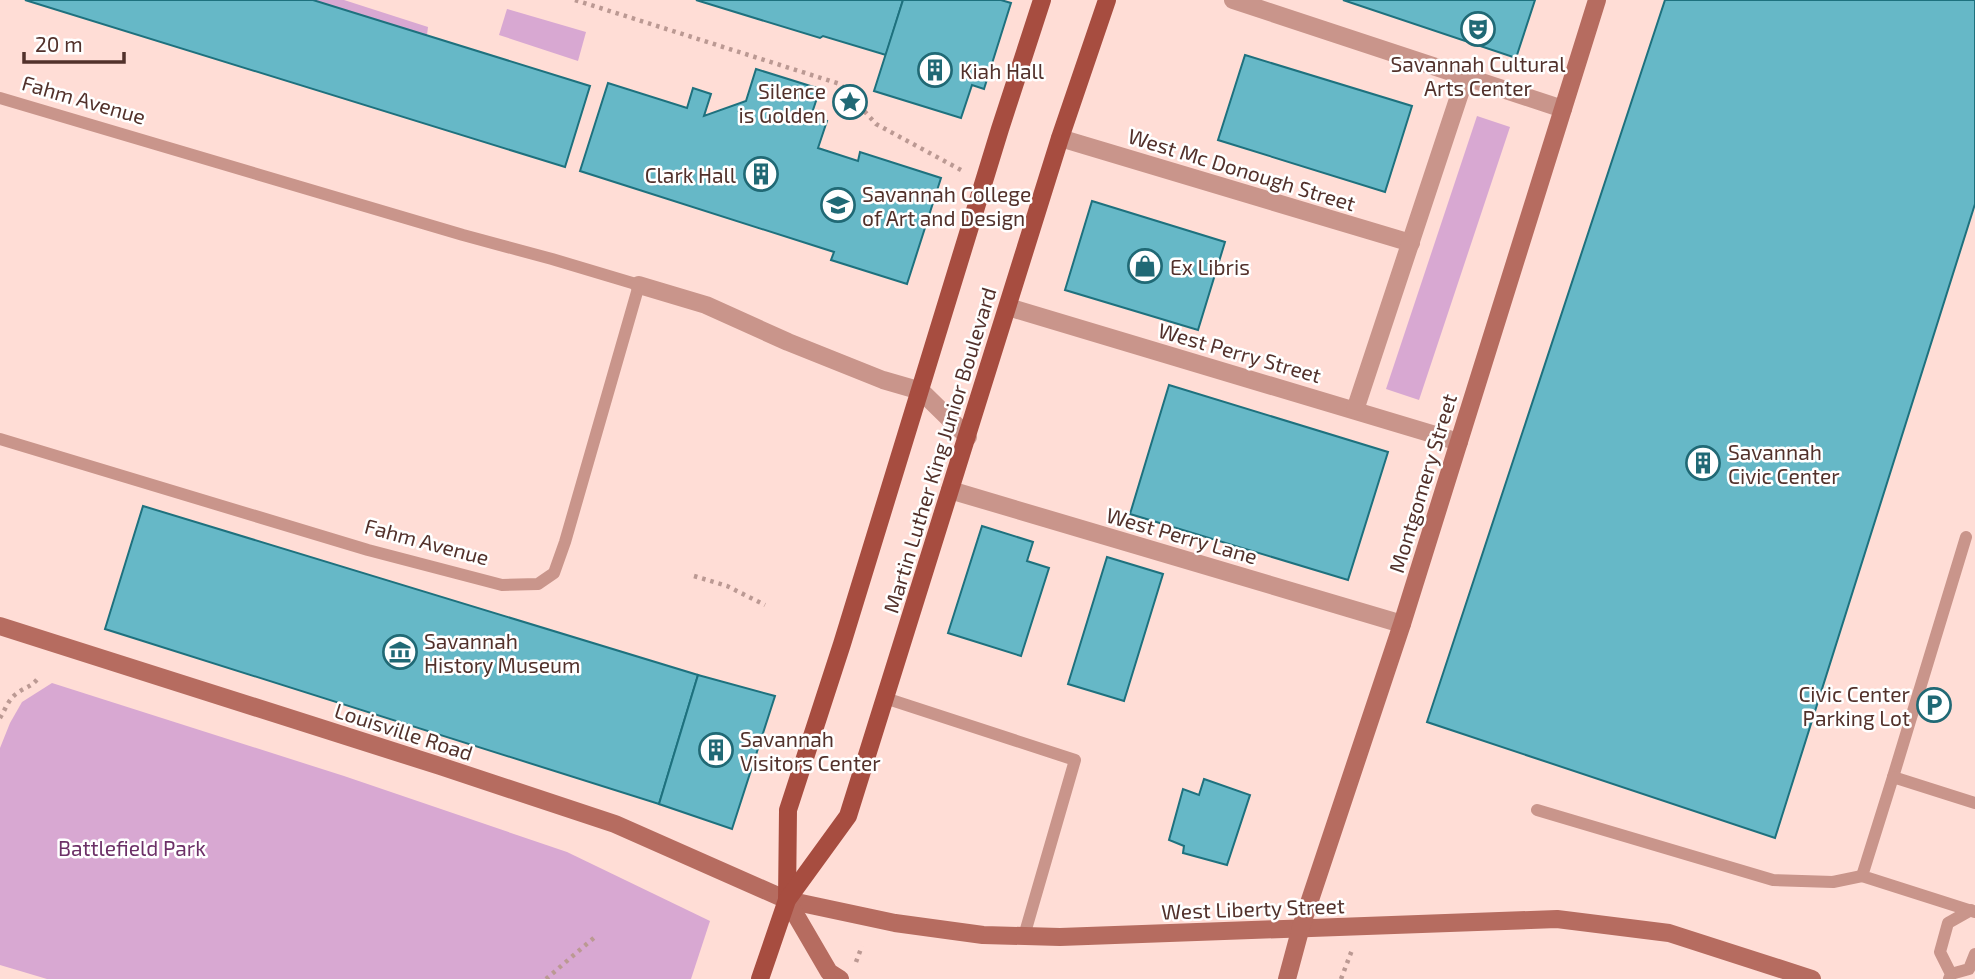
<svg xmlns="http://www.w3.org/2000/svg" width="1975" height="979" font-family="'Exo 2',sans-serif">
	<rect width="100%" height="100%" fill="#ffddd6"/>
	<g fill="#d8a8d2">
		<polygon points="313,0 344,0 428,27 427,35"/>
		<polygon points="507,9 586,32 578,61 499,35"/>
		<polygon points="1477,116 1510,127 1419,400 1386,389"/>
		<polygon points="52,683 344,776 567,852 710,921 691,979 47,979 0,965 0,748 10,723 22,702"/>
	</g>
	<g fill="#66b8c7" stroke="#1e717e" stroke-width="2">
		<polygon points="25,0 313,0 590,86 565,167"/>
		<polygon points="696,0 903,0 886,55 823,36 820,38"/>
		<polygon points="903,0 1001,0 1011,3 984,89 972,85 961,118 874,91"/>
		<polygon points="1343,0 1535,0 1516,58"/>
		<polygon points="1665,0 1975,0 1975,204 1775,838 1427,722"/>
		<polygon points="1245,55 1412,106 1385,192 1218,140"/>
		<polygon points="756,69 820,89 811,116 827,121 818,148 858,161 860,152 941,178 907,284 831,260 834,252 580,171 608,83 687,108 693,88 711,94 704,116 746,101"/>
		<polygon points="1092,201 1225,242 1198,330 1065,290"/>
		<polygon points="1169,385 1388,452 1348,580 1130,514"/>
		<polygon points="143,506 698,675 659,804 105,629"/>
		<polygon points="982,526 1033,542 1027,561 1049,568 1021,656 948,633"/>
		<polygon points="1107,557 1163,574 1124,701 1068,684"/>
		<polygon points="698,675 775,696 732,829 659,804"/>
		<polygon points="1204,779 1250,795 1227,865 1183,853 1184,846 1169,840 1183,789 1199,795"/>
	</g>
	<g fill="none" stroke-linecap="round" stroke-linejoin="round">
		<g stroke="#bb9993" stroke-width="4.5" stroke-dasharray="3.5 5" stroke-linecap="butt">
			<polyline points="575,0 840,84 876,124 961,170"/>
			<polyline points="694,576 727,586 765,605"/>
			<path d="M0,718C5,710 8,700 16,694C26,686 31,688 39,677"/>
			<polyline points="856,962 862,946"/>
			<polyline points="546,979 596,936"/>
			<polyline points="1341,979 1352,950"/>
		</g>
		<g stroke="#c9958b" stroke-width="12">
			<polyline points="0,98 463,235 552,259 639,285 565,542 554,573 538,584 502,585 368,550 0,439"/>
			<polyline points="885,698 1075,760 1024,936"/>
			<polyline points="1893,777 1966,537"/>
			<polyline points="1975,803 1893,777 1862,876 1975,912"/>
			<polyline points="1537,810 1773,880 1833,882 1862,876"/>
			<polyline points="1951,974 1969,969 1975,954"/>
			<polyline points="1949,979 1951,974 1940,952 1948,923 1971,910"/>
		</g>
		<g stroke="#c9958b" stroke-width="18">
			<polyline points="1233,0 1563,109"/>
			<polyline points="1060,138 1411,243"/>
			<polyline points="639,285 706,305 788,342 883,380 921,391 968,437"/>
			<polyline points="1008,307 1459,442"/>
			<polyline points="1355,410 1465,78"/>
			<polyline points="950,490 1402,624"/>
		</g>
		<g stroke="#b66c60" stroke-width="18">
			<polyline points="0,626 440,766 615,824 787,900 895,923 983,935 1060,937 1557,919 1669,933 1812,979"/>
			<polyline points="787,900 829,972 840,979"/>
			<polyline points="1287,979 1301,927 1402,624 1597,0"/>
		</g>
		<g stroke="#a74d40" stroke-width="18">
			<polyline points="787,900 788,810 842,644 1000,129 1042,0"/>
			<polyline points="760,979 787,900 848,816 1060,138 1107,0"/>
		</g>
	</g>
	<defs>
		<g id="theatre-ring" transform="scale(1.75)"><circle r="9.5" fill="#fff" stroke="#206975" stroke-width="1.5"/><path d="M-5-5.5Q0-4 5-5.5V0Q5 5 0 6Q-5 5-5 0ZM-3.3-2.5H-1v1.5H-3.3ZM1-2.5H3.3v1.5H1ZM-2.8 1Q0 5.5 2.8 1Z" fill="#206975"/></g>
		<g id="building-ring" transform="scale(1.75)"><circle r="9.5" fill="#fff" stroke="#206975" stroke-width="1.5"/><path d="M-4-6H4V6H1V3H-1V6H-4ZM-2.5-4.3h1.7v1.8h-1.7ZM.8-4.3h1.7v1.8H.8ZM-2.5-1h1.7V.8h-1.7ZM.8-1h1.7V.8H.8Z" fill="#206975"/></g>
		<g id="sight-ring" transform="scale(1.75)"><circle r="9.5" fill="#fff" stroke="#206975" stroke-width="1.5"/><path d="M0-6L1.8-2.2L6-1.7L2.9 1.2L3.7 5.4L0 3.3L-3.7 5.4L-2.9 1.2L-6-1.7L-1.8-2.2Z" fill="#206975"/></g>
		<g id="university-ring" transform="scale(1.75)"><circle r="9.5" fill="#fff" stroke="#206975" stroke-width="1.5"/><path d="M0-5L7-2L0 1L-7-2ZM-4 1L0 2.5L4 1V4Q0 6-4 4Z" fill="#206975"/></g>
		<g id="shop-ring" transform="scale(1.75)"><circle r="9.5" fill="#fff" stroke="#206975" stroke-width="1.5"/><path d="M-5-2.5h2.3a2.7 3.5 0 0 1 5.4 0H5L5.5 6h-11ZM-1.5-2.5h3a1.5 2.3 0 0 0-3 0Z" fill="#206975"/></g>
		<g id="museum-ring" transform="scale(1.75)"><circle r="9.5" fill="#fff" stroke="#206975" stroke-width="1.5"/><path d="M0-6L6-3V-2H-6V-3ZM-5-1h2V3h-2ZM-1-1h2V3h-2ZM3-1h2V3H3ZM-6 4H6V6H-6Z" fill="#206975"/></g>
		<g id="parking-ring" transform="scale(1.75)"><circle r="9.5" fill="#fff" stroke="#206975" stroke-width="1.5"/><path d="M-3.5-5.5H1a3.5 3.5 0 0 1 0 7H-1V5.5H-3.5ZM-1-3.4V-.6H.8a1.4 1.4 0 0 0 0-2.8Z" fill="#206975"/></g>
	</defs>
	<g fill-rule="evenodd">
		<use href="#theatre-ring" x="1478" y="29"/>
		<use href="#building-ring" x="935" y="70"/>
		<use href="#sight-ring" x="850" y="102"/>
		<use href="#building-ring" x="761" y="174"/>
		<use href="#university-ring" x="838" y="205"/>
		<use href="#shop-ring" x="1145" y="266"/>
		<use href="#building-ring" x="1703" y="463"/>
		<use href="#museum-ring" x="400" y="652"/>
		<use href="#parking-ring" x="1934" y="705"/>
		<use href="#building-ring" x="716" y="750"/>
	</g>
	<g text-anchor="middle" dominant-baseline="central" stroke-width="5" stroke-linejoin="round" paint-order="stroke">
		<g font-size="21" fill="#52312b" stroke="#fff" text-anchor="start">
			<text x="1478" y="63" text-anchor="middle">Savannah Cultural<tspan x="1478" dy="24">Arts Center</tspan></text>
			<text x="960" y="70">Kiah Hall</text>
			<text x="826" y="90" text-anchor="end">Silence<tspan x="826" dy="24">is Golden</tspan></text>
			<text x="736" y="174" text-anchor="end">Clark Hall</text>
			<text x="862" y="193">Savannah College<tspan x="862" dy="24">of Art and Design</tspan></text>
			<text x="1170" y="266">Ex Libris</text>
			<text x="1728" y="451">Savannah<tspan x="1728" dy="24">Civic Center</tspan></text>
			<text x="424" y="640">Savannah<tspan x="424" dy="24">History Museum</tspan></text>
			<text x="1910" y="693" text-anchor="end">Civic Center<tspan x="1910" dy="24">Parking Lot</tspan></text>
			<text x="740" y="738">Savannah<tspan x="740" dy="24">Visitors Center</tspan></text>
		</g>
		<g font-size="21" fill="#52312b" stroke="#fff">
			<text transform="translate(84 99) rotate(16)">Fahm Avenue</text>
			<text transform="translate(1242 169) rotate(17)">West Mc Donough Street</text>
			<text transform="translate(1240 352) rotate(16)">West Perry Street</text>
			<text transform="translate(939 450) rotate(-73)">Martin Luther King Junior Boulevard</text>
			<text transform="translate(1422 483) rotate(-73)">Montgomery Street</text>
			<text transform="translate(1182 535) rotate(16)">West Perry Lane</text>
			<text transform="translate(427 541) rotate(15)">Fahm Avenue</text>
			<text transform="translate(404 731) rotate(18)">Louisville Road</text>
			<text transform="translate(1253 908) rotate(-2)">West Liberty Street</text>
		</g>
		<g font-size="21" fill="#6c3067" stroke="#fff">
			<text x="132" y="847">Battlefield Park</text>
		</g>
	</g>
	<path d="M24 52v10h100v-10" fill="none" stroke="#52312b" stroke-width="3.5"/>
	<text x="35" y="52" font-size="21" fill="#52312b" stroke="#ffffff" stroke-width="5" paint-order="stroke">20 m</text>
</svg>
